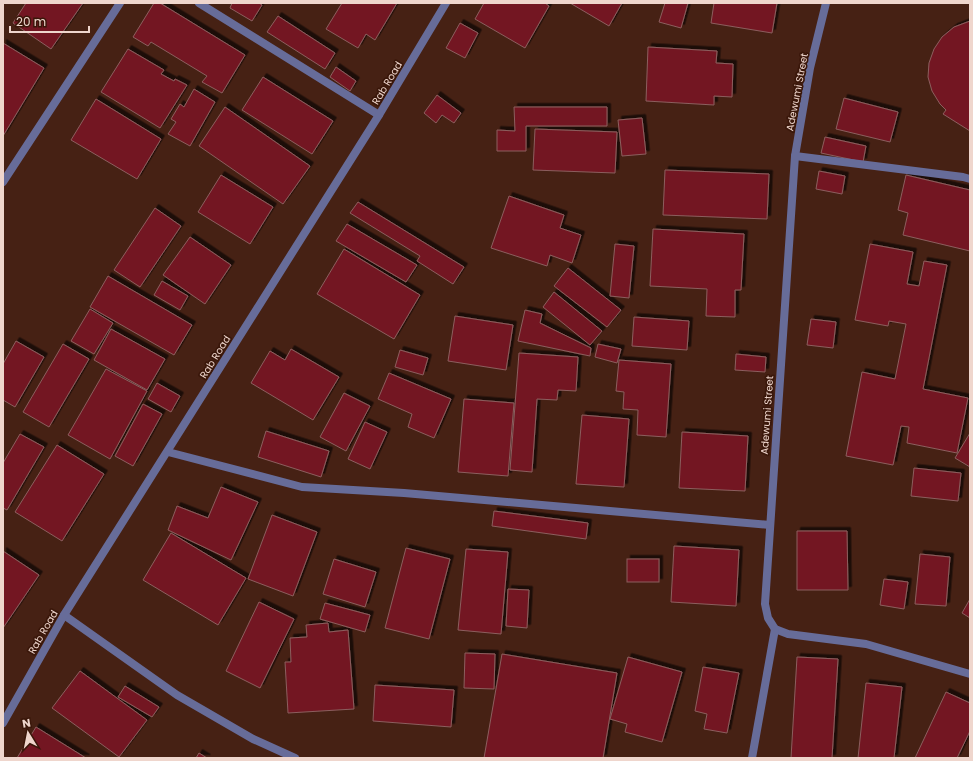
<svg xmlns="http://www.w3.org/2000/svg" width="973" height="761" font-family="Poppins,sans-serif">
	<defs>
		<filter id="shadow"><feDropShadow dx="3.5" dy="-3.5" stdDeviation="0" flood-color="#0009"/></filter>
	</defs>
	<rect width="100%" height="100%" fill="#462114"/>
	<g fill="#731823" stroke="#8c5e5e" filter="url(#shadow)">
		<polygon points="26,3 83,3 51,49 13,23"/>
		<polygon points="154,3 160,3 245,55 222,93 202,82 207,76 151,42 148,46 133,37"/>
		<polygon points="232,3 259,3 262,5 252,21 230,8"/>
		<polygon points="342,3 397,3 375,40 366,34 358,48 326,29"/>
		<polygon points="484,3 545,3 549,6 525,48 475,19"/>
		<polygon points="570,3 622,3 609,26"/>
		<polygon points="665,3 688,3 681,28 659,22"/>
		<polygon points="714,3 777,3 772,33 711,23"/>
		<polygon points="278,16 335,53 325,69 267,32"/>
		<polygon points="970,21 970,131 943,114 946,110 940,104 932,91 928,77 929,63 934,49 942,37 954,27"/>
		<polygon points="460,23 478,33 465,58 446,48"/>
		<polygon points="3,43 44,68 3,136"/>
		<polygon points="648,47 717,51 716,63 733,64 732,97 714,96 714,105 646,101"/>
		<polygon points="128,49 164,70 161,74 174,81 175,79 187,85 160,128 101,92"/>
		<polygon points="336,67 356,81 350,91 330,77"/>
		<polygon points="263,77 333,121 312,154 242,110"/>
		<polygon points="194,89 215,102 190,146 168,134 176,122 171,119 180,104 184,107"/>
		<polygon points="437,95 461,113 454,123 442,115 436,123 424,113"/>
		<polygon points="844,98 898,112 890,142 836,129"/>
		<polygon points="96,99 161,139 137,179 71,140"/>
		<polygon points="225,107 310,166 283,204 199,146"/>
		<polygon points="514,107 607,107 607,126 526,126 526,151 497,151 497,130 515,131"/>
		<polygon points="642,118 646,154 622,156 618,120"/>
		<polygon points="535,129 617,132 615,173 533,170"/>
		<polygon points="825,137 866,146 863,162 821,153"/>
		<polygon points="665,170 769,174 767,219 663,215"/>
		<polygon points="819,171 845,176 842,194 816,189"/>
		<polygon points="221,175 273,207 250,244 198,212"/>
		<polygon points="906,175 970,190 970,251 903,235 908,213 898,210"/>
		<polygon points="509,196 564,215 560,228 581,235 572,263 550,255 547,266 491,248"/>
		<polygon points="358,202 464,267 453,284 417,261 420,256 350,213"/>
		<polygon points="155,208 181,226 140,287 114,270"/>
		<polygon points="347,224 417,265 406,282 336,241"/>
		<polygon points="653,229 744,234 741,290 735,290 735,317 706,316 707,289 650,286"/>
		<polygon points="190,237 231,265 205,304 163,275"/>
		<polygon points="615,244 634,246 629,298 610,296"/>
		<polygon points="870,244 913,252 907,284 919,286 924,261 947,265 923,389 968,398 957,453 907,443 909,427 901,426 893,465 846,456 862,372 895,379 906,324 889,321 888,326 855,320"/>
		<polygon points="344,249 420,295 394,339 317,294"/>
		<polygon points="568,268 621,310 607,327 554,286"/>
		<polygon points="108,276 192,325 174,355 90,307"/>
		<polygon points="162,281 188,296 180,310 154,295"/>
		<polygon points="554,292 602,331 590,345 543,307"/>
		<polygon points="90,309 113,323 94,354 71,341"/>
		<polygon points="525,310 542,314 540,323 591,348 590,356 518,341"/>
		<polygon points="455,316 513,325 506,370 448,361"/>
		<polygon points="634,317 689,321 687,350 632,346"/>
		<polygon points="811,319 836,322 833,348 807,345"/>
		<polygon points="111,329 165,359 147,390 94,360"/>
		<polygon points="16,341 44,357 15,407 3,400 3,364"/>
		<polygon points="63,344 89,359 49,427 23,412"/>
		<polygon points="598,344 621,349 617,363 595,357"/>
		<polygon points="291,349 339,377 313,420 251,383 270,351 285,360"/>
		<polygon points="400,350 428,358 423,375 395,367"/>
		<polygon points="519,353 578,357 576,391 558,390 557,400 537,399 532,472 510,470"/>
		<polygon points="736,354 766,357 765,372 735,370"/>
		<polygon points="619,360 671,364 666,437 637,435 638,410 623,409 624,392 616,391"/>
		<polygon points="106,369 147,391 110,459 68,435"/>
		<polygon points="389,373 451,399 434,438 408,427 412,414 378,399"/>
		<polygon points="157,383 180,396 171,412 148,399"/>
		<polygon points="344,393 370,406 346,451 320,437"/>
		<polygon points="464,399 514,403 508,476 458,472"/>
		<polygon points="143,404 162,414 133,466 115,456"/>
		<polygon points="582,415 629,419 624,487 576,484"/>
		<polygon points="365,422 387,432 370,469 348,459"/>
		<polygon points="266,431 329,451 321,477 258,457"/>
		<polygon points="682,432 748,436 745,491 679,488"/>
		<polygon points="970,433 970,467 955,458"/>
		<polygon points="20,434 44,447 7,510 3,508 3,463"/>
		<polygon points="57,445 104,474 62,541 15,512"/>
		<polygon points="914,468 961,473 958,501 911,496"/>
		<polygon points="221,487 258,502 231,560 168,530 177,506 208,518"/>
		<polygon points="494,511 588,523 586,539 492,526"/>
		<polygon points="272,515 317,532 293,596 248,579"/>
		<polygon points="797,531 847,531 848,590 797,590"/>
		<polygon points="171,533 246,578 218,625 143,580"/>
		<polygon points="674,546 739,550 736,606 671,602"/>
		<polygon points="406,548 450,559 429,639 385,628"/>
		<polygon points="466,549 508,552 501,634 458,630"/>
		<polygon points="3,551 39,575 3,628"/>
		<polygon points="920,554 950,557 946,606 915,604"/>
		<polygon points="334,559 376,572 365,607 323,594"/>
		<rect x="627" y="559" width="32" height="23"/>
		<polygon points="884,579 908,582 904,609 880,605"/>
		<polygon points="508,589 529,590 527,628 506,626"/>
		<polygon points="970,599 970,618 962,613"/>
		<polygon points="259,602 294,619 260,688 226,671"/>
		<polygon points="325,603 370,615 365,632 320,619"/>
		<polygon points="328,623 329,632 348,630 354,709 288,713 285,662 291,662 290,638 307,637 306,625"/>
		<polygon points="465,653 495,654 494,689 464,688"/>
		<polygon points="502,654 617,673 603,758 484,758"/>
		<polygon points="628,657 682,672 662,742 625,732 627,724 610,719"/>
		<polygon points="797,657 838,659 832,758 791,758"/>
		<polygon points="703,667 739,673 727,733 704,729 707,714 695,711"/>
		<polygon points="80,671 147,720 119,757 52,708"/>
		<polygon points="866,683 902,687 894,758 858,758"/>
		<polygon points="375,685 454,690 451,727 373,721"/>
		<polygon points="125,686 159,707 152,717 118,697"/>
		<polygon points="946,692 970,703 970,731 957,758 915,758"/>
		<polygon points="36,727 86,758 17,758"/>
		<polygon points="199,753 207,758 196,758"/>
	</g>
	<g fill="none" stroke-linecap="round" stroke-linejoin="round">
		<g stroke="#676c99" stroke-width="8">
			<polyline points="199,3 379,115"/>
			<polyline points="826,3 810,68 795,156 765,604 768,618 775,629 788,634 866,644 970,674"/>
			<polyline points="795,156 963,177 970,179"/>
			<polyline points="3,182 120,3"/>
			<polyline points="168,452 302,487 404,493 770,525"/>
			<polyline points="64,615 177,695 253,739 295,758"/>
			<polyline points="3,723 64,615 379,115 446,3"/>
			<polyline points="752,758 775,629"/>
		</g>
	</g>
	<g text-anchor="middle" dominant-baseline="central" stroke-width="3.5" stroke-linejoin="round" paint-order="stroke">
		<g font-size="10" fill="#efd6cd" stroke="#3a170a">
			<text transform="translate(387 83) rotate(-59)">Rab Road</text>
			<text transform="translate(797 92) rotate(-79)">Adewumi Street</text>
			<text transform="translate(215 357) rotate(-58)">Rab Road</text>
			<text transform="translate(767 415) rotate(-86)">Adewumi Street</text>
			<text transform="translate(43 632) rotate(-60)">Rab Road</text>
		</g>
	</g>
	<rect width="973" height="761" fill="none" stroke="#efd6cd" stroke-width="8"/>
	<g transform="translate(28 733) rotate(350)" stroke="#3a170a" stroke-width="3" paint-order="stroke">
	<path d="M0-3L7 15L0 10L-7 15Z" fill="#efd6cd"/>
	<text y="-6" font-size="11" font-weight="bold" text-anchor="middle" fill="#efd6cd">N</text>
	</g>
	<path d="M10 26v6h79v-6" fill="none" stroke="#efd6cd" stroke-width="2"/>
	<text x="16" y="26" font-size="12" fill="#efd6cd" stroke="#3a170a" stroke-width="3" paint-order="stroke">20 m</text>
</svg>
